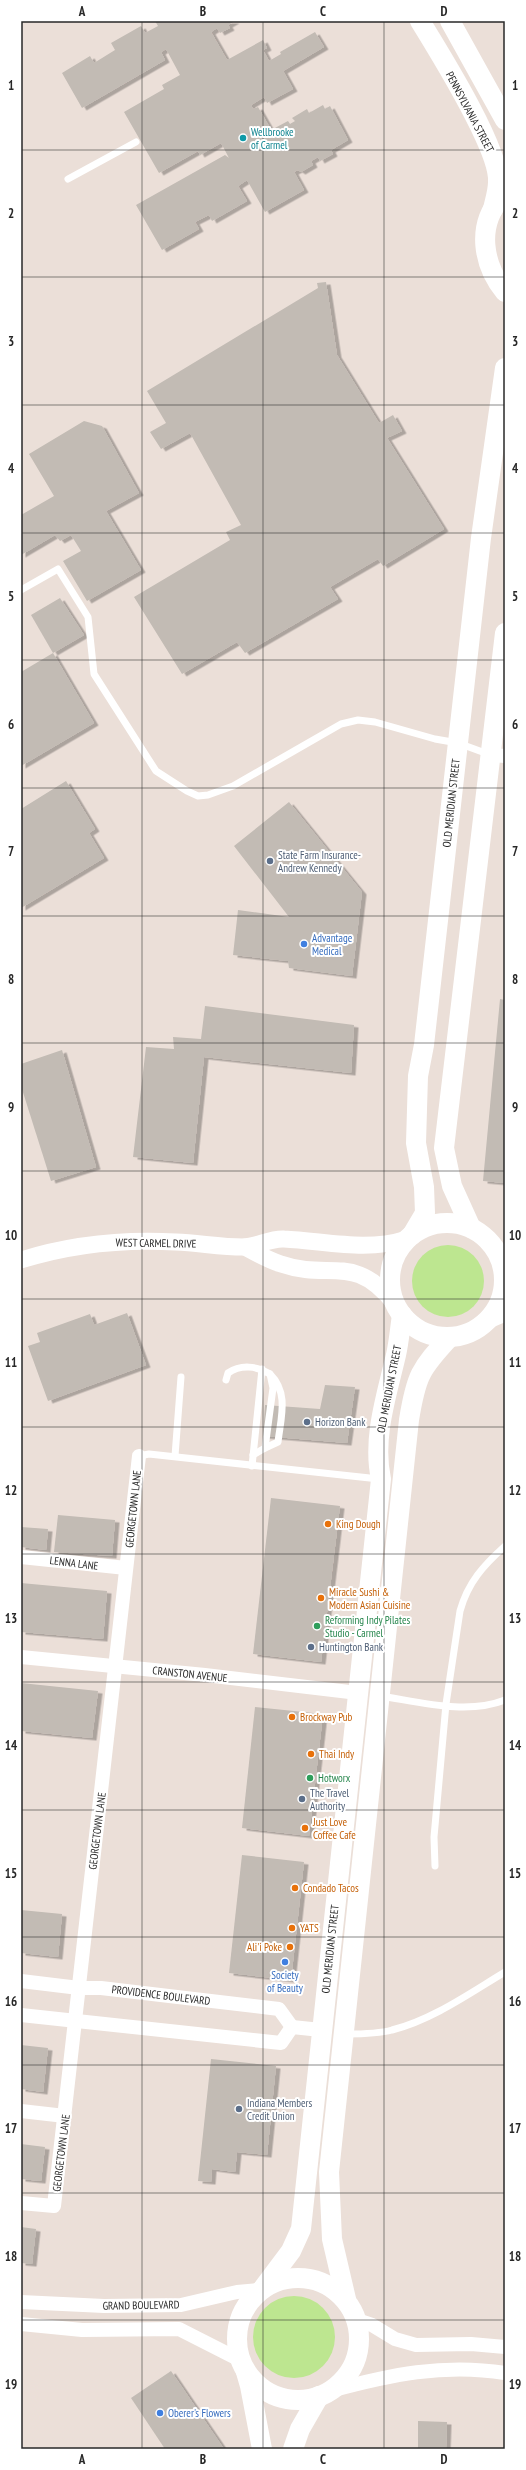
<svg xmlns="http://www.w3.org/2000/svg" width="526" height="2470" font-family="'PT Sans Narrow',sans-serif">
	<defs>
		<filter id="shadow"><feDropShadow dx="4.5" dy="2.5" stdDeviation="0" flood-color="#0004"/></filter>
	</defs>
	<rect width="100%" height="100%" fill="#ebdfd8"/>
	<g fill="#bde690">
		<circle cx="448" cy="1281" r="36"/>
		<circle cx="294" cy="2337" r="41"/>
	</g>
	<g fill="#c2bbb4" filter="url(#shadow)">
		<polygon points="155,21 235,21 228,25 230,28 220,33 217,28 211,32 227,60 263,40 267,48 263,50 269,61 281,54 280,52 315,32 324,47 283,71 293,89 267,103 264,97 251,105 253,109 258,107 274,135 276,134 273,129 288,121 290,124 295,121 292,118 307,109 309,113 323,105 325,109 330,106 348,140 331,150 333,154 320,161 318,157 311,161 313,165 301,172 298,170 294,172 304,190 265,212 247,180 238,186 247,201 212,221 209,215 195,222 199,229 162,250 136,205 225,155 229,158 221,143 200,155 198,151 159,173 124,112 164,89 162,85 180,75 166,49 161,52 165,60 82,108 62,73 90,56 94,63 115,50 111,43 141,26 145,33 158,26"/>
		<polygon points="326,282 337,355 379,423 393,415 402,431 387,438 444,529 383,566 378,559 330,587 338,599 245,653 237,642 182,674 134,597 230,540 226,532 241,525 190,433 161,449 150,432 166,423 147,391 318,288 317,283"/>
		<polygon points="84,421 102,426 139,493 106,511 141,570 87,601 63,561 81,551 71,535 60,541 55,535 21,555 21,515 54,496 29,454"/>
		<polygon points="60,598 84,635 53,653 31,615"/>
		<polygon points="53,653 94,723 21,766 21,672"/>
		<polygon points="66,781 95,829 89,833 104,858 21,908 21,809"/>
		<polygon points="289,802 362,892 352,976 289,968 288,961 233,955 238,910 289,917 234,846"/>
		<polygon points="500,999 505,1000 505,1183 483,1181"/>
		<polygon points="205,1006 354,1025 351,1073 204,1057 193,1163 133,1157 146,1047 174,1049 173,1037 201,1039"/>
		<polygon points="62,1050 96,1167 51,1181 21,1086 21,1064"/>
		<polygon points="127,1313 146,1365 48,1401 28,1346 40,1342 37,1333 90,1314 94,1325"/>
		<polygon points="325,1385 355,1387 347,1443 263,1436 265,1405 320,1409"/>
		<polygon points="271,1498 340,1506 321,1662 253,1654"/>
		<polygon points="58,1515 115,1520 112,1556 54,1552"/>
		<polygon points="21,1527 48,1529 46,1550 21,1547"/>
		<polygon points="21,1583 107,1591 103,1639 21,1632"/>
		<polygon points="21,1683 98,1691 92,1738 21,1731"/>
		<polygon points="255,1707 323,1714 309,1836 242,1828"/>
		<polygon points="242,1855 304,1862 291,1980 229,1973"/>
		<polygon points="21,1910 62,1914 58,1957 21,1953"/>
		<polygon points="21,2045 48,2048 43,2092 21,2089"/>
		<polygon points="211,2059 276,2066 267,2155 237,2152 235,2172 212,2169 211,2182 198,2181"/>
		<polygon points="21,2144 45,2147 41,2181 21,2179"/>
		<polygon points="21,2227 36,2229 32,2264 21,2263"/>
		<polygon points="171,2371 224,2449 165,2449 131,2398"/>
		<polygon points="418,2421 447,2422 446,2449 418,2449"/>
	</g>
	<g fill="none" stroke-linecap="round" stroke-linejoin="round">
		<g stroke="#fff" stroke-width="7">
			<polyline points="68,179 136,142"/>
			<polyline points="21,590 58,569 88,617 94,674 156,771 187,791 198,796 208,795 233,786 341,724 358,720 375,722 435,739 458,743 488,754"/>
			<path d="M226,1380L228,1373C241,1364 257,1366 270,1374L273,1388L265,1448L253,1455"/>
			<path d="M265,1448L278,1442C281,1417 289,1393 270,1374"/>
			<polyline points="139,1456 149,1454 379,1479"/>
			<polyline points="175,1456 181,1377"/>
			<polyline points="252,1466 262,1369"/>
			<path d="M381,1696C420,1702 467,1715 505,1700"/>
			<path d="M435,1866L434,1837L446,1704L460,1611C468,1582 484,1565 505,1546"/>
			<path d="M346,2034C361,2034 378,2034 392,2030C432,2020 470,1993 505,1972"/>
		</g>
		<g stroke="#fff" stroke-width="14">
			<polyline points="491,755 505,756"/>
			<polyline points="21,1557 126,1568"/>
			<polyline points="21,1657 205,1675 358,1693"/>
			<polyline points="21,1981 79,1988 101,1988 279,2009 292,2027"/>
			<polyline points="21,2015 281,2043 292,2027"/>
			<polyline points="292,2027 321,2030"/>
			<polyline points="21,2111 65,2116"/>
			<polyline points="21,2203 54,2206 139,1456"/>
			<polyline points="21,2302 104,2306 181,2305 237,2292 260,2290"/>
			<polyline points="357,2320 372,2325 395,2339 416,2345 471,2344 505,2347"/>
			<polyline points="21,2324 82,2330 179,2329 240,2360"/>
			<path d="M330,2391C389,2375 444,2363 505,2373"/>
		</g>
		<g stroke="#fff" stroke-width="17">
			<path d="M245,1247C256,1253 268,1260 281,1264C330,1281 354,1252 395,1304"/>
			<polyline points="496,1251 505,1259"/>
			<path d="M21,1260C72,1244 123,1239 176,1242C199,1243 221,1247 243,1247C257,1247 270,1238 284,1239C326,1241 366,1252 407,1239"/>
			<polyline points="484,1322 505,1313"/>
		</g>
		<g stroke="#fff" stroke-width="20">
			<path d="M420,21C439,52 500,149 498,182C498,191 495,200 493,209"/>
			<polyline points="450,21 505,120"/>
			<path d="M501,198C476,226 483,265 505,292"/>
			<circle cx="447" cy="1280" r="57"/>
			<polyline points="471,1228 452,1186 444,1148 505,633"/>
			<polyline points="412,1235 425,1213 424,1187 416,1143 418,1076 424,1045 481,538 505,368"/>
			<circle cx="298" cy="2339" r="61"/>
			<path d="M264,2287L291,2251L301,2229L381,1479C372,1438 387,1394 396,1355C399,1342 400,1328 402,1315"/>
			<path d="M346,2299L332,2239L329,2172L409,1420C416,1376 420,1369 450,1337"/>
			<polyline points="246,2372 250,2386 262,2449"/>
			<polyline points="293,2449 300,2429 319,2396"/>
		</g>
	</g>
	<path fill="none" stroke="#282828" stroke-width="1" stroke-opacity="0.55" d="M142,21V2449M263,21V2449M384,21V2449M21,150H505M21,277H505M21,405H505M21,533H505M21,660H505M21,788H505M21,916H505M21,1043H505M21,1171H505M21,1299H505M21,1427H505M21,1554H505M21,1682H505M21,1810H505M21,1937H505M21,2065H505M21,2193H505M21,2320H505"/>
	<circle fill="#0f9aa8" stroke="#fff" stroke-width="1.5" cx="243" cy="138" r="4"/>
	<g fill="#5c6f8a" stroke="#fff" stroke-width="1.5">
		<circle cx="270" cy="861" r="4"/>
		<circle cx="307" cy="1422" r="4"/>
		<circle cx="311" cy="1647" r="4"/>
		<circle cx="302" cy="1799" r="4"/>
		<circle cx="239" cy="2109" r="4"/>
	</g>
	<g fill="#3f7fe0" stroke="#fff" stroke-width="1.5">
		<circle cx="304" cy="944" r="4"/>
		<circle cx="285" cy="1962" r="4"/>
		<circle cx="160" cy="2413" r="4"/>
	</g>
	<g fill="#e8710a" stroke="#fff" stroke-width="1.5">
		<circle cx="328" cy="1524" r="4"/>
		<circle cx="321" cy="1598" r="4"/>
		<circle cx="292" cy="1717" r="4"/>
		<circle cx="311" cy="1754" r="4"/>
		<circle cx="305" cy="1828" r="4"/>
		<circle cx="295" cy="1888" r="4"/>
		<circle cx="292" cy="1928" r="4"/>
		<circle cx="290" cy="1947" r="4"/>
	</g>
	<g fill="#2e9e5b" stroke="#fff" stroke-width="1.5">
		<circle cx="317" cy="1626" r="4"/>
		<circle cx="310" cy="1778" r="4"/>
	</g>
	<g text-anchor="middle" dominant-baseline="central" stroke-width="4" stroke-linejoin="round" paint-order="stroke">
		<g font-size="11" fill="#282828" stroke="#fff">
			<text transform="translate(470 112) rotate(62)">PENNSYLVANIA STREET</text>
			<text transform="translate(451 803) rotate(-84)">OLD MERIDIAN STREET</text>
			<text transform="translate(156 1243) rotate(1)">WEST CARMEL DRIVE</text>
			<text transform="translate(389 1389) rotate(-79)">OLD MERIDIAN STREET</text>
			<text transform="translate(133 1509) rotate(-84)">GEORGETOWN LANE</text>
			<text transform="translate(74 1563) rotate(7)">LENNA LANE</text>
			<text transform="translate(190 1674) rotate(6)">CRANSTON AVENUE</text>
			<text transform="translate(97 1831) rotate(-83)">GEORGETOWN LANE</text>
			<text transform="translate(330 1949) rotate(-84)">OLD MERIDIAN STREET</text>
			<text transform="translate(161 1995) rotate(7)">PROVIDENCE BOULEVARD</text>
			<text transform="translate(61 2153) rotate(-83)">GEORGETOWN LANE</text>
			<text transform="translate(141 2305) rotate(-1)">GRAND BOULEVARD</text>
		</g>
		<g font-size="11" fill="#0d838f" stroke="#fff" text-anchor="start">
			<text x="251" y="132">Wellbrooke<tspan x="251" dy="13">of Carmel</tspan></text>
		</g>
		<g font-size="11" fill="#4e5e75" stroke="#fff" text-anchor="start">
			<text x="278" y="855">State Farm Insurance-<tspan x="278" dy="13">Andrew Kennedy</tspan></text>
			<text x="315" y="1422">Horizon Bank</text>
			<text x="319" y="1647">Huntington Bank</text>
			<text x="310" y="1793">The Travel<tspan x="310" dy="13">Authority</tspan></text>
			<text x="247" y="2103">Indiana Members<tspan x="247" dy="13">Credit Union</tspan></text>
		</g>
		<g font-size="11" fill="#366cbe" stroke="#fff" text-anchor="start">
			<text x="312" y="938">Advantage<tspan x="312" dy="13">Medical</tspan></text>
			<text x="285" y="1975" text-anchor="middle">Society<tspan x="285" dy="13">of Beauty</tspan></text>
			<text x="168" y="2413">Oberer's Flowers</text>
		</g>
		<g font-size="11" fill="#c56008" stroke="#fff" text-anchor="start">
			<text x="336" y="1524">King Dough</text>
			<text x="329" y="1592">Miracle Sushi &amp;<tspan x="329" dy="13">Modern Asian Cuisine</tspan></text>
			<text x="300" y="1717">Brockway Pub</text>
			<text x="319" y="1754">Thai Indy</text>
			<text x="313" y="1822">Just Love<tspan x="313" dy="13">Coffee Cafe</tspan></text>
			<text x="303" y="1888">Condado Tacos</text>
			<text x="300" y="1928">YATS</text>
			<text x="282" y="1947" text-anchor="end">Ali'i Poke</text>
		</g>
		<g font-size="11" fill="#27864d" stroke="#fff" text-anchor="start">
			<text x="325" y="1620">Reforming Indy Pilates<tspan x="325" dy="13">Studio - Carmel</tspan></text>
			<text x="318" y="1778">Hotworx</text>
		</g>
	</g>
	<rect width="526" height="2470" fill="none" stroke="#ffffff" stroke-width="44"/>
	<rect x="22" y="22" width="482" height="2426" fill="none" stroke="#282828" stroke-width="1.5"/>
	<g font-size="13" text-anchor="middle" font-weight="bold" fill="#282828">
		<text x="82" y="16">A</text>
		<text x="203" y="16">B</text>
		<text x="323" y="16">C</text>
		<text x="444" y="16">D</text>
		<text x="11" y="90">1</text>
		<text x="515" y="90">1</text>
		<text x="11" y="218">2</text>
		<text x="515" y="218">2</text>
		<text x="11" y="346">3</text>
		<text x="515" y="346">3</text>
		<text x="11" y="473">4</text>
		<text x="515" y="473">4</text>
		<text x="11" y="601">5</text>
		<text x="515" y="601">5</text>
		<text x="11" y="729">6</text>
		<text x="515" y="729">6</text>
		<text x="11" y="856">7</text>
		<text x="515" y="856">7</text>
		<text x="11" y="984">8</text>
		<text x="515" y="984">8</text>
		<text x="11" y="1112">9</text>
		<text x="515" y="1112">9</text>
		<text x="11" y="1240">10</text>
		<text x="515" y="1240">10</text>
		<text x="11" y="1367">11</text>
		<text x="515" y="1367">11</text>
		<text x="11" y="1495">12</text>
		<text x="515" y="1495">12</text>
		<text x="11" y="1623">13</text>
		<text x="515" y="1623">13</text>
		<text x="11" y="1750">14</text>
		<text x="515" y="1750">14</text>
		<text x="11" y="1878">15</text>
		<text x="515" y="1878">15</text>
		<text x="11" y="2006">16</text>
		<text x="515" y="2006">16</text>
		<text x="11" y="2133">17</text>
		<text x="515" y="2133">17</text>
		<text x="11" y="2261">18</text>
		<text x="515" y="2261">18</text>
		<text x="11" y="2389">19</text>
		<text x="515" y="2389">19</text>
		<text x="82" y="2464">A</text>
		<text x="203" y="2464">B</text>
		<text x="323" y="2464">C</text>
		<text x="444" y="2464">D</text>
	</g>
</svg>
